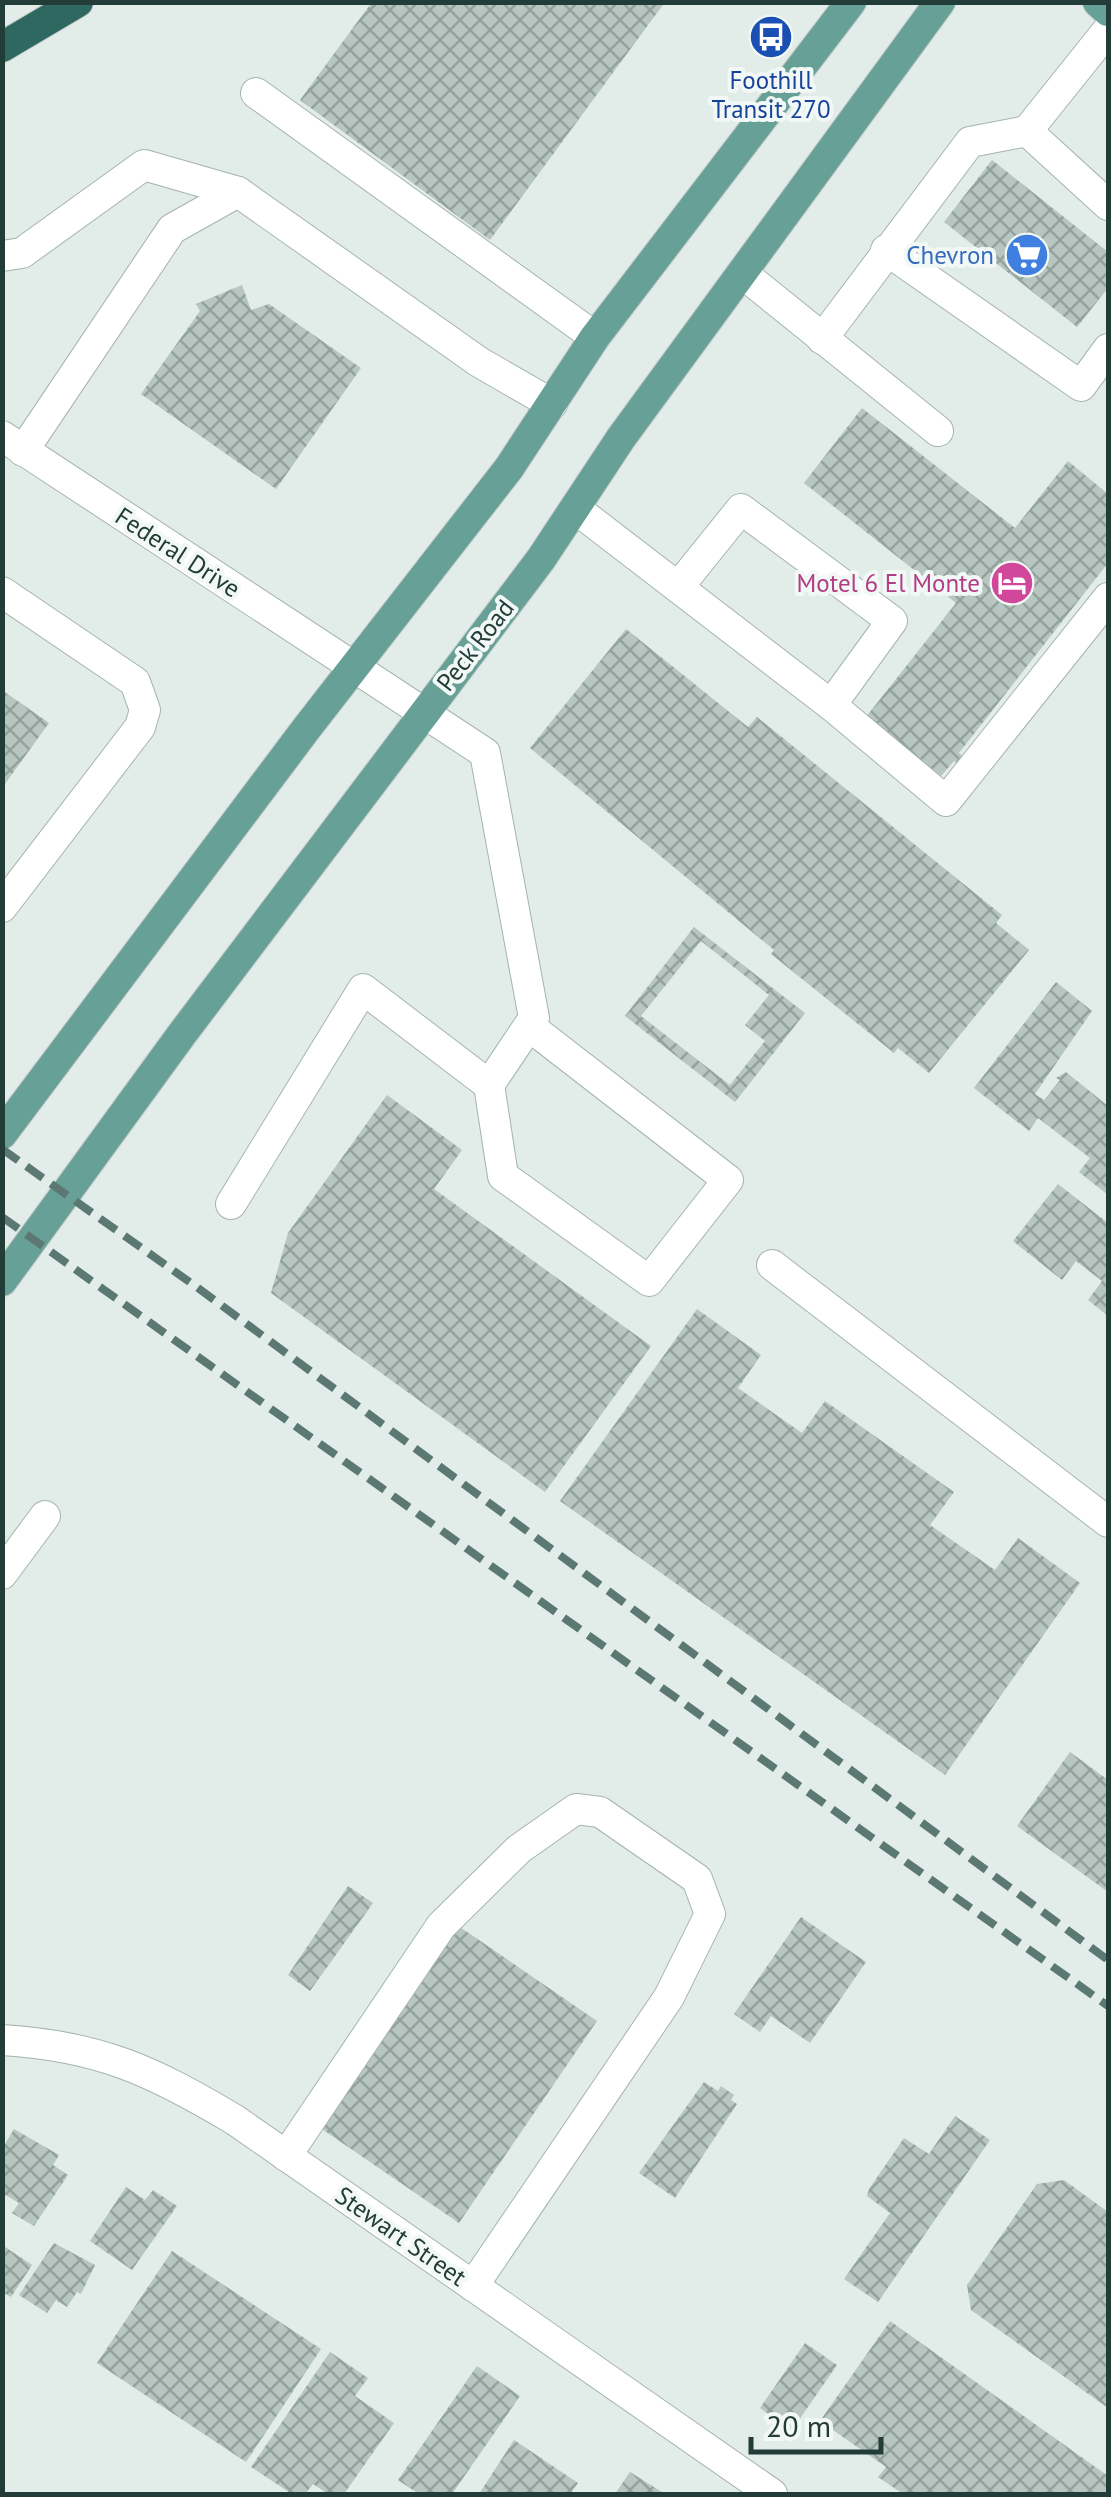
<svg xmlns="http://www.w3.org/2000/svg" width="1111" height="2497" font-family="'PT Sans',sans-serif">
	<defs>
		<pattern id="building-cross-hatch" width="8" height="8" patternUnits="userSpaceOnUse" patternTransform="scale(2.5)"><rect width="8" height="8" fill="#b7c6c1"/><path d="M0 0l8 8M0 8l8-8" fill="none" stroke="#94a29e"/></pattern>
	</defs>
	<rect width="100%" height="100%" fill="#e2ece8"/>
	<g fill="url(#building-cross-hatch)" fill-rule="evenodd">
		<polygon points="372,2 665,2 490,240 300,100"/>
		<polygon points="992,160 1108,252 1108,288 1077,327 944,222"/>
		<polygon points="242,285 251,310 269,304 361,368 276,489 141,394 200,311 196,304"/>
		<polygon points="862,408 1015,528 1068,461 1108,494 1108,563 959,753 964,757 958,765 954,761 941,776 866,717 956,603 804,483"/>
		<polygon points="626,629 748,727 757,717 1002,915 996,923 1029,950 929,1073 898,1048 894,1053 771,954 774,950 530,748"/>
		<polygon points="2,690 49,723 2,788"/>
		<path d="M694,927L805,1013L735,1102L625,1016ZM701,941L769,995L745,1025L765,1041L730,1085L641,1016Z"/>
		<polygon points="1056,982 1092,1011 1035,1094 1044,1100 1060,1080 1056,1078 1066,1072 1108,1106 1108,1195 1079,1172 1090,1158 1038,1118 1029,1131 974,1088"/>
		<polygon points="387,1095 462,1150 434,1189 651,1346 545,1492 271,1293 288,1233"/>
		<polygon points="1058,1184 1108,1223 1108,1316 1088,1300 1102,1281 1076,1261 1062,1280 1013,1241"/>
		<polygon points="697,1309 761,1355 738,1388 802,1433 825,1401 954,1492 930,1525 995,1570 1018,1538 1080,1583 945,1775 560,1501"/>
		<polygon points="1070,1752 1108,1780 1108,1892 1017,1826"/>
		<polygon points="348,1886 373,1903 310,1991 288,1975"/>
		<polygon points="801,1917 866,1962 810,2043 771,2016 760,2032 734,2014"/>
		<polygon points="457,1925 597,2021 459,2223 319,2127"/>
		<polygon points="704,2082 718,2091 721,2086 734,2095 731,2100 737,2104 675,2198 639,2173"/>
		<polygon points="955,2116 990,2140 878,2302 844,2279 890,2213 867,2196 869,2189 904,2138 929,2154"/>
		<polygon points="14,2129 59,2155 53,2165 68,2175 34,2226 12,2213 19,2203 2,2193 2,2149"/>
		<polygon points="1064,2180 1108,2212 1108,2408 971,2310 967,2285 1037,2184"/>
		<polygon points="126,2187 145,2200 153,2190 177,2206 132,2270 90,2241"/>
		<polygon points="54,2243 95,2265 81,2294 77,2292 67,2307 56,2300 47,2313 19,2295"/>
		<polygon points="2,2245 32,2265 11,2297 2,2292"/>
		<polygon points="172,2251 321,2349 246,2462 97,2363"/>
		<polygon points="890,2321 1108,2476 1108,2494 903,2494 878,2477 886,2467 820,2421"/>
		<polygon points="805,2343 837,2365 792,2430 760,2408"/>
		<polygon points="330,2352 368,2378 355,2396 394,2423 344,2494 328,2494 313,2484 305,2494 292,2494 251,2467"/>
		<polygon points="477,2366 520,2396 452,2494 419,2494 398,2480"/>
		<polygon points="514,2440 578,2483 570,2494 479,2494"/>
		<polygon points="630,2472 665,2494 615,2494"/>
	</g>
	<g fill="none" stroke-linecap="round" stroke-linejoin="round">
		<g stroke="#a5b4af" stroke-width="32">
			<g id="minor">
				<polyline points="256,93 595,337"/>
				<polyline points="1027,131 1108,205"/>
				<polyline points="886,250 1081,386 1108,349"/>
				<polyline points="2,256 22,253 144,165 238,192"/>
				<polyline points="742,273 938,431"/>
				<polyline points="822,339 970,142 1027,131 1108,30"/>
				<polyline points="2,436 485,753 534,1018 489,1085 363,989 231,1204"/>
				<polyline points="23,451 172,229 238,192 479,362 552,404"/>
				<polyline points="576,509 831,705 946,801 1108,598"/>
				<polyline points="679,586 741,509 892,621 831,705"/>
				<polyline points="2,592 135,682 145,710 140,727 2,907"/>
				<polyline points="489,1085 503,1176 649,1281 728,1180 529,1026"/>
				<polyline points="772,1265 1108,1522"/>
				<polyline points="2,1574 45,1516"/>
				<path d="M2,2040C100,2046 153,2071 235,2120L772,2494"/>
				<polyline points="286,2156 441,1926 519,1849 576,1809 600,1812 697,1879 710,1914 669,1997 473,2286"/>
			</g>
		</g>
		<g stroke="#c1c8c7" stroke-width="32">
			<g id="major">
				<polyline points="1098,2 1108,11"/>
				<polyline points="2,1134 306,729 509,468 595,337 851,2"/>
				<polyline points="2,1281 182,1034 541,559 621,438 940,2"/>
			</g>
		</g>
		<g stroke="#c1c8c7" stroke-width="32">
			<polyline id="highway" points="2,47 78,2"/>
		</g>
		<use href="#minor" stroke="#fff" stroke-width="30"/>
		<use href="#major" stroke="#67a096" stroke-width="30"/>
		<use href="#highway" stroke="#2f6860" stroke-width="30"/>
		<g stroke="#5c7872" stroke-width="8" stroke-dasharray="20 10" stroke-linecap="butt">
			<polyline points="2,1149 198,1288 1108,1960"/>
			<polyline points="2,1217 1108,2006"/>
		</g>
	</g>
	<defs>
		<g id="bus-disc" transform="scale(2.25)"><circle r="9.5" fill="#1a4fb4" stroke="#f2f8f5"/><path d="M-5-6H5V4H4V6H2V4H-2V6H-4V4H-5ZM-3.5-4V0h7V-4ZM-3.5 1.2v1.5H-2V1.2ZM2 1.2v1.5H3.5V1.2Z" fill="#fff"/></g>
		<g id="supermarket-disc" transform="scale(2.25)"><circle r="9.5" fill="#3f7fe0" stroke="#f2f8f5"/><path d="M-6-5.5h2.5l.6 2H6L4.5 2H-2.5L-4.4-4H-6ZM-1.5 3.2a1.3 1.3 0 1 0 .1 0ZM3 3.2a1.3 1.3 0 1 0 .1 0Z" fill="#fff"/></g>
		<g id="hotel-disc" transform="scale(2.25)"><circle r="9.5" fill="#d1479c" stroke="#f2f8f5"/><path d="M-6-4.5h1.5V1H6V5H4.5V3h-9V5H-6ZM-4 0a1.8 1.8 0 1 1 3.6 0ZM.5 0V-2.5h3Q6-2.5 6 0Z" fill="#fff"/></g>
	</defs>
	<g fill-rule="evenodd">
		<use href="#bus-disc" x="771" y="37"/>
		<use href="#supermarket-disc" x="1027" y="255"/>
		<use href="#hotel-disc" x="1012" y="583"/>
	</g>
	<g text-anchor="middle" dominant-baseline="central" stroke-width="8" stroke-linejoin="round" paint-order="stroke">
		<g font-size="25" fill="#164399" stroke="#f2f8f5">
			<text x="771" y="80">Foothill<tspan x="771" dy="29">Transit 270</tspan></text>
		</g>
		<g font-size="25" fill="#366cbe" stroke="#f2f8f5" text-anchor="end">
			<text x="994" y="255">Chevron</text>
		</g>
		<g font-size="25" fill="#223c37" stroke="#f2f8f5">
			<text transform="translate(178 552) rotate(33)">Federal Drive</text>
			<text transform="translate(475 645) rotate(-52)">Peck Road</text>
			<text transform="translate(401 2236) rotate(35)">Stewart Street</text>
		</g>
		<g font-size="25" fill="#b23c85" stroke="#f2f8f5" text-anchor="end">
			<text x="980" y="583">Motel 6 El Monte</text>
		</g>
	</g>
	<rect width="1111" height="2497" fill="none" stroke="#223c37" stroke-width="10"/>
	<path d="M751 2437v15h130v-15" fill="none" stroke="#223c37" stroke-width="5"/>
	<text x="766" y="2437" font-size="30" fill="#223c37" stroke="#f2f8f5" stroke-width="8" paint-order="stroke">20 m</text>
</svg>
